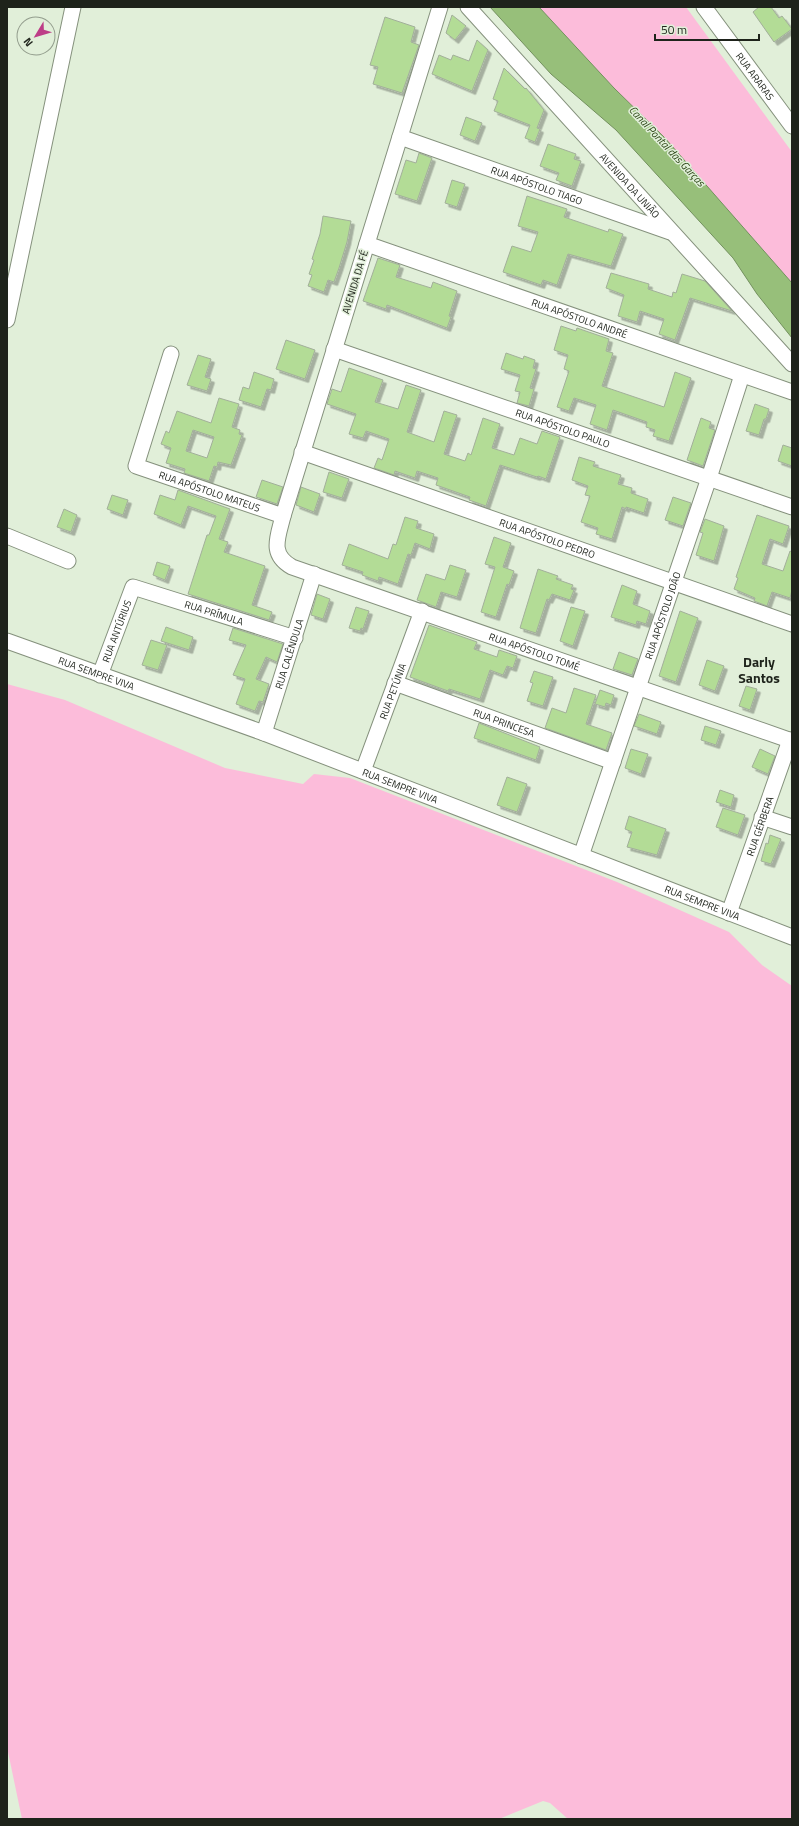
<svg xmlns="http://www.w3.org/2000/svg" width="799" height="1826" font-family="'Titillium Web',sans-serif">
	<defs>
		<filter id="shadow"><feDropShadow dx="3.5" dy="3.5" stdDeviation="0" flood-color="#0004"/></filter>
	</defs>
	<rect width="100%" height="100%" fill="#e1efd9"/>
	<g fill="#fcbcda">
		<polygon points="539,7 686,7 792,152 792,283 664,137 614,88"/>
		<polygon points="7,684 65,700 225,768 303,784 314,774 350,778 617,882 729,932 762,965 792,986 792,1819 568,1819 550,1803 543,1801 499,1819 22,1819 7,1747"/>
	</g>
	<polygon fill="#97bf7a" stroke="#73905e" points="490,7 539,7 614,88 664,137 792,283 792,338 757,294 733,258 616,130 551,74"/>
	<g fill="#b3dc96" stroke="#a2af9a" fill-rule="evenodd" filter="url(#shadow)">
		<polygon points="759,7 771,7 779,18 782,16 792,29 774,42 753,12"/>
		<polygon points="452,15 466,26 455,40 446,33"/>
		<polygon points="385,17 415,27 411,42 419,45 402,93 373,84 378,67 370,65"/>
		<polygon points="477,40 488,50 472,91 432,74 439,55 451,60 453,55 469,61"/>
		<polygon points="504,68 525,89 526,88 544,110 537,128 540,129 535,142 525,138 530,125 494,111 498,101 493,99"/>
		<polygon points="466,117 482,123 475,141 460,135"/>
		<polygon points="548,144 576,154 574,159 581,161 572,186 556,180 559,173 540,166"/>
		<polygon points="419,153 432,158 417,201 395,194 406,160 416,163"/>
		<polygon points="452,180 465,184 457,207 445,203"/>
		<polygon points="527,196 567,209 564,217 608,232 609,229 623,234 611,266 568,254 557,285 543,280 541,285 503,272 512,246 531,252 538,232 518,226"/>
		<polygon points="323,216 351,221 347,242 339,268 334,282 328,280 324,292 308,286 312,275 309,274 314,260 312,259 320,234"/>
		<polygon points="378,258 400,265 396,277 431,288 433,282 457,291 449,316 451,317 447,328 387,305 386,309 363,301"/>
		<polygon points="611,273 649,284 648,289 672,297 673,292 676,293 682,274 705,281 732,311 690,298 675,340 659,334 664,319 640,311 637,322 618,316 624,295 606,288"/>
		<polygon points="561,326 576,331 577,328 609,339 606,351 613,353 602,386 664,407 675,372 691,378 669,441 653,436 655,430 646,427 647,422 613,410 607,430 590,424 596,405 574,398 569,411 557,407 569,371 564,369 568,355 554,350"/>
		<polygon points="286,340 315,350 305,379 276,369"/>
		<polygon points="506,353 523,359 524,356 535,360 533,368 536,369 530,388 534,389 529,406 517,403 520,392 515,391 520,375 501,369"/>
		<polygon points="198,355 211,359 205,377 211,379 207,391 187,385"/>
		<polygon points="349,368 383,380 375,402 398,409 406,385 421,390 407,432 434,442 444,411 457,415 444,454 465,461 468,453 471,455 483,418 500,424 492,448 514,455 520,438 537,444 542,431 560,437 546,479 538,476 537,477 500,465 486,506 469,500 470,497 436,485 438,478 417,471 415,478 395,471 394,475 374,468 378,458 382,460 389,439 366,431 363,438 349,434 356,414 327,404 332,389 341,392"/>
		<polygon points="254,372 274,379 271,390 267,389 261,407 239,400 243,387 249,389"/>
		<path d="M219,398L239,404L232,427L240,430L239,434L242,435L231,465L218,462L217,467L214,466L209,481L184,473L185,469L166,463L171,448L161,444L166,431L169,433L177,411L211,423ZM193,430L214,437L207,458L186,451Z"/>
		<polygon points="755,404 769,409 766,419 764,419 759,435 746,431"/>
		<polygon points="701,418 711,422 709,428 715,430 703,466 687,460"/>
		<polygon points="783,445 792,448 792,466 778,461"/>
		<polygon points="579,457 595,462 593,466 621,475 618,484 632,488 631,493 648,499 644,513 626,507 626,509 622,507 612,539 596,534 598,528 581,522 590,496 585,495 588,486 572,480"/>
		<polygon points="329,472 349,479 342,498 323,492"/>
		<polygon points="262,480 283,487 277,504 256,497"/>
		<polygon points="301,487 320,494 314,512 296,505"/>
		<polygon points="178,490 230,509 219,539 228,542 224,552 265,566 252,605 272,612 269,620 188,594 207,535 209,535 216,516 188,506 181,525 154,514 160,495 175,500"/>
		<polygon points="112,495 128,500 123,515 107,509"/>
		<polygon points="673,497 691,503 683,526 665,520"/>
		<polygon points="64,509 77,515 71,532 57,527"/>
		<polygon points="757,515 789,526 783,544 770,539 762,564 783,571 790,551 792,552 792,590 790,598 772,592 767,606 754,601 755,598 734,589 738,578 736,577"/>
		<polygon points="405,517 418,521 416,528 434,534 430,549 415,543 411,555 408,554 398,584 379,577 378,581 362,575 363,572 342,565 349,544 388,559 393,544 396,545"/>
		<polygon points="705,519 724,526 714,561 696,555 703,533 700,532"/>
		<polygon points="494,537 511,543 503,567 514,571 509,585 507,584 496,617 481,612 495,567 485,564"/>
		<polygon points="157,562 170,566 165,580 153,575"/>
		<polygon points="450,565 466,570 457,597 441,592 436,607 417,600 426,574 445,580"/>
		<polygon points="538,569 558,576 556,579 573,585 571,589 574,590 570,600 552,594 549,600 547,599 536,633 520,628"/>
		<polygon points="622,585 637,591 633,604 650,611 646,624 637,621 636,625 611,617"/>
		<polygon points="317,594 330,599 323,619 311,615"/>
		<polygon points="356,607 369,611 363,629 361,628 360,631 349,628"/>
		<polygon points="571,607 585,611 573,646 560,641"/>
		<polygon points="680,611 698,618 676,682 659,676"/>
		<polygon points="429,625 477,642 474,649 497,657 499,650 517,656 513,668 507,666 503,675 490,670 480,699 449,689 448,691 410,677"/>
		<polygon points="166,627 193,637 189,650 161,641"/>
		<polygon points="233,628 283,644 277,662 266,657 256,679 269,684 263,702 259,701 255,711 236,704 245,679 233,675 246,645 229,640"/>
		<polygon points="151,640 167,645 158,670 142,665"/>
		<polygon points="619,652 638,659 632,675 613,669"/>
		<polygon points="707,660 724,666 715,691 699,685"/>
		<polygon points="534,671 553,677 543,706 527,701 533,683 530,682"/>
		<polygon points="746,686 757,689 750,710 739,706"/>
		<polygon points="574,688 596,695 586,724 612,733 606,750 545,728 552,708 566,713"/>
		<polygon points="600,690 614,695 611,705 606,703 605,707 595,704"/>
		<polygon points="639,714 661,722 657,734 634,726"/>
		<polygon points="479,723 540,747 536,760 474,738"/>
		<polygon points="705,726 721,731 716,745 701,740"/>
		<polygon points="631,749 648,754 641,774 625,768"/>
		<polygon points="760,749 775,756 768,774 752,767"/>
		<polygon points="507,777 527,784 517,812 497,805"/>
		<polygon points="720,790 734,795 731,807 716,802"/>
		<polygon points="723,808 745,815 738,835 716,827"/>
		<polygon points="629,816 666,829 657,855 627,847 632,832 625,829"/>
		<polygon points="770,835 781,839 771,864 761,861 766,843 768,844"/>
	</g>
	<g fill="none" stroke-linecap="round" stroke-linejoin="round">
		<g stroke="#85917d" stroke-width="17">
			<g id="street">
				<path id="s1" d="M440,7L283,516C278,537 269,554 292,567L792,741"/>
				<path id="s2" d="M468,7L792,364"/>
				<path id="s3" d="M704,7L792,126"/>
				<path id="s4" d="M400,137L670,232"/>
				<path id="s5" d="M367,244L792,392"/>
				<polyline points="7,320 73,7"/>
				<path id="s6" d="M334,349L792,507"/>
				<path id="s7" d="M171,354L136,466L283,516"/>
				<path id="s8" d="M302,452L792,624"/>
				<polyline points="7,536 68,561"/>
				<path id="s9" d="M7,641L264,733L792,937"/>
				<path id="s10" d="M100,675L133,587L295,638"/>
				<path id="s11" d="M395,683L613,762"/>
				<path id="s12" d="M264,733L314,574"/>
				<path id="s13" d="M363,771L422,611"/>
				<polyline points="762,817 792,827"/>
				<path id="s14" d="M581,856L709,478L742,375"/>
				<path id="s15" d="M729,913L790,740"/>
			</g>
		</g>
		<use href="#street" stroke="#fff" stroke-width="15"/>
	</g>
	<g text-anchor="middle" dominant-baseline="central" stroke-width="3" stroke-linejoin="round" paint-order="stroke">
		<g font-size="10" fill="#1e231b" stroke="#e1efd9">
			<text stroke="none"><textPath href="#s3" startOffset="86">RUA ARARAS</textPath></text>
			<text stroke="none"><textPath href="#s4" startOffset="145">RUA APÓSTOLO TIAGO</textPath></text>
			<text stroke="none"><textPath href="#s2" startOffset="241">AVENIDA DA UNIÃO</textPath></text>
			<text transform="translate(355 282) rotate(-73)">AVENIDA DA FÉ</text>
			<text stroke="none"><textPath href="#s5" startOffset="225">RUA APÓSTOLO ANDRÉ</textPath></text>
			<text stroke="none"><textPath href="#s6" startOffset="242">RUA APÓSTOLO PAULO</textPath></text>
			<text stroke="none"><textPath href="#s7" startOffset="195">RUA APÓSTOLO MATEUS</textPath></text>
			<text stroke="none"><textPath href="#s8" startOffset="260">RUA APÓSTOLO PEDRO</textPath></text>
			<text stroke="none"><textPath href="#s10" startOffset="179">RUA PRÍMULA</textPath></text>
			<text stroke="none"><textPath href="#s14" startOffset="254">RUA APÓSTOLO JOÃO</textPath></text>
			<text stroke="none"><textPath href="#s10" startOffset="47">RUA ANTÚRIUS</textPath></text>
			<text stroke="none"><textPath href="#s1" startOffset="847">RUA APÓSTOLO TOMÉ</textPath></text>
			<text stroke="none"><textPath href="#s12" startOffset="83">RUA CALÊNDULA</textPath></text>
			<text stroke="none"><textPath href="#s9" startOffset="95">RUA SEMPRE VIVA</textPath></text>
			<text stroke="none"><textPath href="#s13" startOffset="85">RUA PETÚNIA</textPath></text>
			<text stroke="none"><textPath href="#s11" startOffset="116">RUA PRINCESA</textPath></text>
			<text stroke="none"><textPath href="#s9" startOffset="419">RUA SEMPRE VIVA</textPath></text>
			<text stroke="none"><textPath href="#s15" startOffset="92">RUA GÉRBERA</textPath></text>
			<text stroke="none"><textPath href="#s9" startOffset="743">RUA SEMPRE VIVA</textPath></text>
		</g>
		<g font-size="11" font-style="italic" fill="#2a4414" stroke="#e1efd9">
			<text transform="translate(667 146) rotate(47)">Canal Pontal das Garças</text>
		</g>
		<g font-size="14" font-weight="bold" fill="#1e231b" stroke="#e1efd9">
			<text x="759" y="661">Darly<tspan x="759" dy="16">Santos</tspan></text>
		</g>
	</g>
	<rect width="799" height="1826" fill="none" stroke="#1e231b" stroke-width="16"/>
	<g transform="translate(36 36) rotate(232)"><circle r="19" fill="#e1efd9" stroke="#939d8d"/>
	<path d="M0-3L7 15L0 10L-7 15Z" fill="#bd3d87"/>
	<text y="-6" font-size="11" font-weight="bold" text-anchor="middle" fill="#1e231b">N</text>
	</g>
	<path d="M655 34v6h104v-6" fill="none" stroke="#1e231b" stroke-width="2"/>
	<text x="661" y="34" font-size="12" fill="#1e231b" stroke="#e1efd9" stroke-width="3" paint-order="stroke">50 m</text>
</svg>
